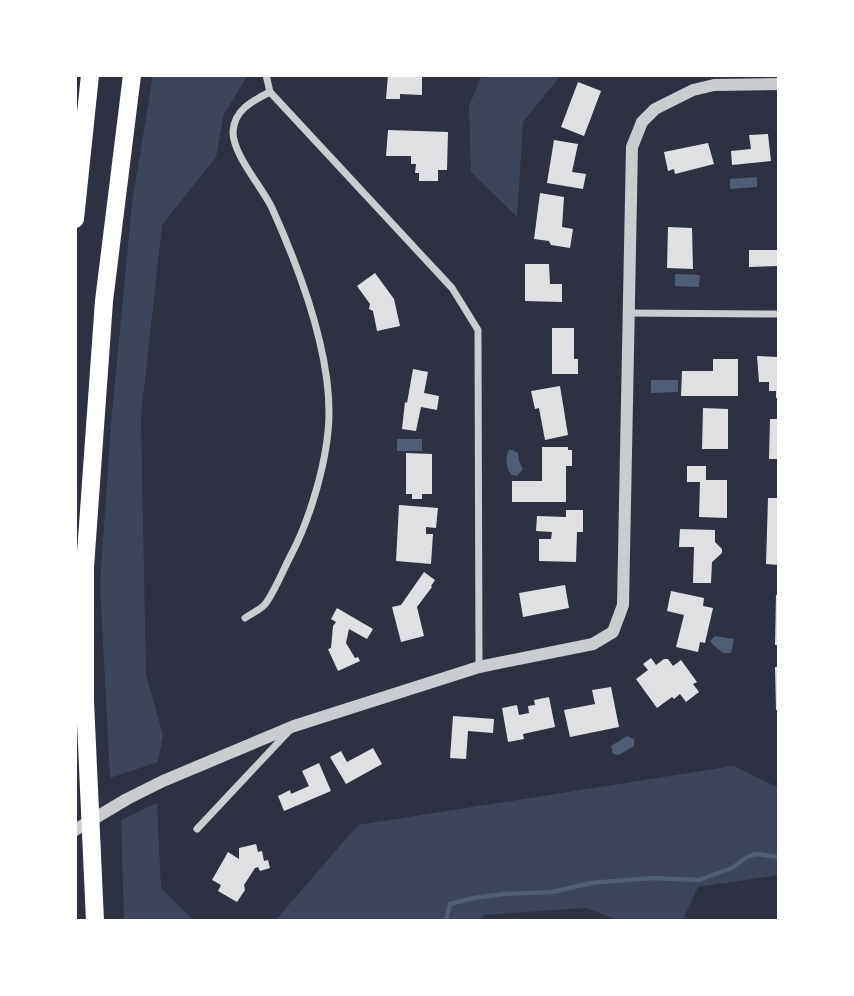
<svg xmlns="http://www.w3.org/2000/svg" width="854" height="996" font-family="Rubik,sans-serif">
	<rect width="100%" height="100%" fill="#2d3142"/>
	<g fill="#3c4559">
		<polygon points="153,75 248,75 224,114 216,157 162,225 141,417 146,675 163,735 158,762 110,778 100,584 111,424 132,203"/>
		<polygon points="482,75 561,75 523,122 517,217 471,172 469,106"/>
		<polygon points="733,766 779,788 779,875 698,887 682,921 621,921 586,908 484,915 479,921 275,921 358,825"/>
		<polygon points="157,803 161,888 194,921 124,921 121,820"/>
	</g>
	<g fill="#4f5d75">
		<polygon points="757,177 757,187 730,189 730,179"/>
		<polygon points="675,274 700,275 699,287 675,286"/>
		<polygon points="651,380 678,380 678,392 651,393"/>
		<rect x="397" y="439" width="25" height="12"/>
		<path d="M509,450H513L518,453L519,461L523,469L517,476L512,475C506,470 505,457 509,450Z"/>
		<polygon points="715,636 734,639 731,653 723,653 711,643 710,641"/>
		<polygon points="627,736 634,739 634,746 619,755 613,754 611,746"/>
	</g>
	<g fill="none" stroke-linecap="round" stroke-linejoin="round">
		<polyline stroke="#4f5d75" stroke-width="4.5" points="446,921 450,904 474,898 504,894 552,892 591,883 652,878 699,880 732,868 747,857 756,854 779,857"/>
	</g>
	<g fill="#e0e0e3">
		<polygon points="388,75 422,75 422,95 400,94 400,99 386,99"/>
		<polygon points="578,82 601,91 584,136 561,127"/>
		<polygon points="388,130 448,132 447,170 438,170 438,181 419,181 419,173 415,173 416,164 411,164 411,156 386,156"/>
		<polygon points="768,134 771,161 732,165 731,151 751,149 749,135"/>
		<polygon points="554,140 578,144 572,172 586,174 583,189 547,183"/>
		<polygon points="708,143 714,164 675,174 674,169 668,171 664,152"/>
		<polygon points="540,193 564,197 562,227 573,229 570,248 551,245 549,241 534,239"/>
		<polygon points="668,227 692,228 693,269 667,268"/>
		<polygon points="749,250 779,250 779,266 749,267"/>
		<polygon points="525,264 549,264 550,284 562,284 562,302 525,301"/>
		<polygon points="375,273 394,299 400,326 377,331 373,311 369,309 370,304 357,286"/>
		<polygon points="552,328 574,328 574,359 578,359 578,374 552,374"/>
		<polygon points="757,356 779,357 779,398 776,398 776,391 769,391 769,382 759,382"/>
		<polygon points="713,359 738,359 738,396 681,396 682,371 713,371"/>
		<polygon points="413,369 428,372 424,393 439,396 437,410 421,407 416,431 402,429 405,402 407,403"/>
		<polygon points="560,386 568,435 545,440 539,408 535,409 531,391"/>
		<polygon points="703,408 728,409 728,449 702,449"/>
		<polygon points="770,419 779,419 779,459 769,459"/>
		<polygon points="542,447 568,447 568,450 572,450 572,466 566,466 566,502 512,502 512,481 542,481"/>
		<polygon points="406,453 432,454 432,494 422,494 422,499 412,499 412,494 406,494"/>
		<polygon points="687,466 706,466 706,480 727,480 727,518 699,517 700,482 687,482"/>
		<polygon points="768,498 779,498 779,565 766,564"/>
		<polygon points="399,505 438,508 436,528 426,527 426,534 433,534 431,564 396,561"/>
		<polygon points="566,510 583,510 583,532 577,532 576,562 539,561 539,539 551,539 552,532 536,531 537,516 566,517"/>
		<polygon points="680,529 715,530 715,542 722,549 722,553 712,562 711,583 693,583 694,547 679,547"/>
		<polygon points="424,572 435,580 431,586 432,587 417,607 424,636 401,642 392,607 401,605"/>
		<polygon points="565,585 569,608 523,617 519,593"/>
		<polygon points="671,591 704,598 703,606 713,608 705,643 700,642 698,652 676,647 684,615 667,611"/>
		<polygon points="776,595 779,595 779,645 775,645"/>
		<polygon points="337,608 373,629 367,639 349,629 346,643 355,658 358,657 360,661 338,671 328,649 331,648 333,626 336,622 331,619"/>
		<polygon points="651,658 656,665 664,659 668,659 673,666 681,660 697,682 693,684 699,692 686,702 680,694 674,699 672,697 657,708 636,679 648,670 643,664"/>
		<polygon points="775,667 779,667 779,710 776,710"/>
		<polygon points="611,687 619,727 570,737 564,710 595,704 592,690"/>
		<polygon points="549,697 555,727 523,734 524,739 508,742 502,708 517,705 519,715 529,713 528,706 535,705 534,700"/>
		<polygon points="453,716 494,719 493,733 468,731 466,759 450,758"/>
		<polygon points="373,748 382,764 346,784 330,757 341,751 347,762"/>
		<polygon points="319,763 331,791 284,811 278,796 290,790 291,794 309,786 302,771"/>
		<polygon points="256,844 258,852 262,851 264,861 268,860 270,868 260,871 258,867 255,868 244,885 245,890 237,902 218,891 221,885 212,880 228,852 239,859 239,848"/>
	</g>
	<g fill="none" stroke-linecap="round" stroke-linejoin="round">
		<g stroke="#caccd0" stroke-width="7">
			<polyline points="266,75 270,92 452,288 478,330 479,667"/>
			<polyline points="627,313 779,314"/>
			<path d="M245,618C252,613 262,609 266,603C276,589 283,570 291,555C311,517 329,456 329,412C329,346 299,268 272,208C262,187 233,155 233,132C234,110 252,101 270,92"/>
			<polyline points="197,829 288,732"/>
		</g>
		<polyline stroke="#caccd0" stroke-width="12" points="75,830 127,799 163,781 294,726 479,667 593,644 613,632 623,605 632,147 642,122 655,109 693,90 714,85 779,84"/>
		<g stroke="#fff" stroke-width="18">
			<polyline points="75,219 90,75"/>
			<polyline points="95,921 85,701 85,567 104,301 132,75"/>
		</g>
	</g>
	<rect width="854" height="996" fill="none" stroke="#ffffff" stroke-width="154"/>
</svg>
